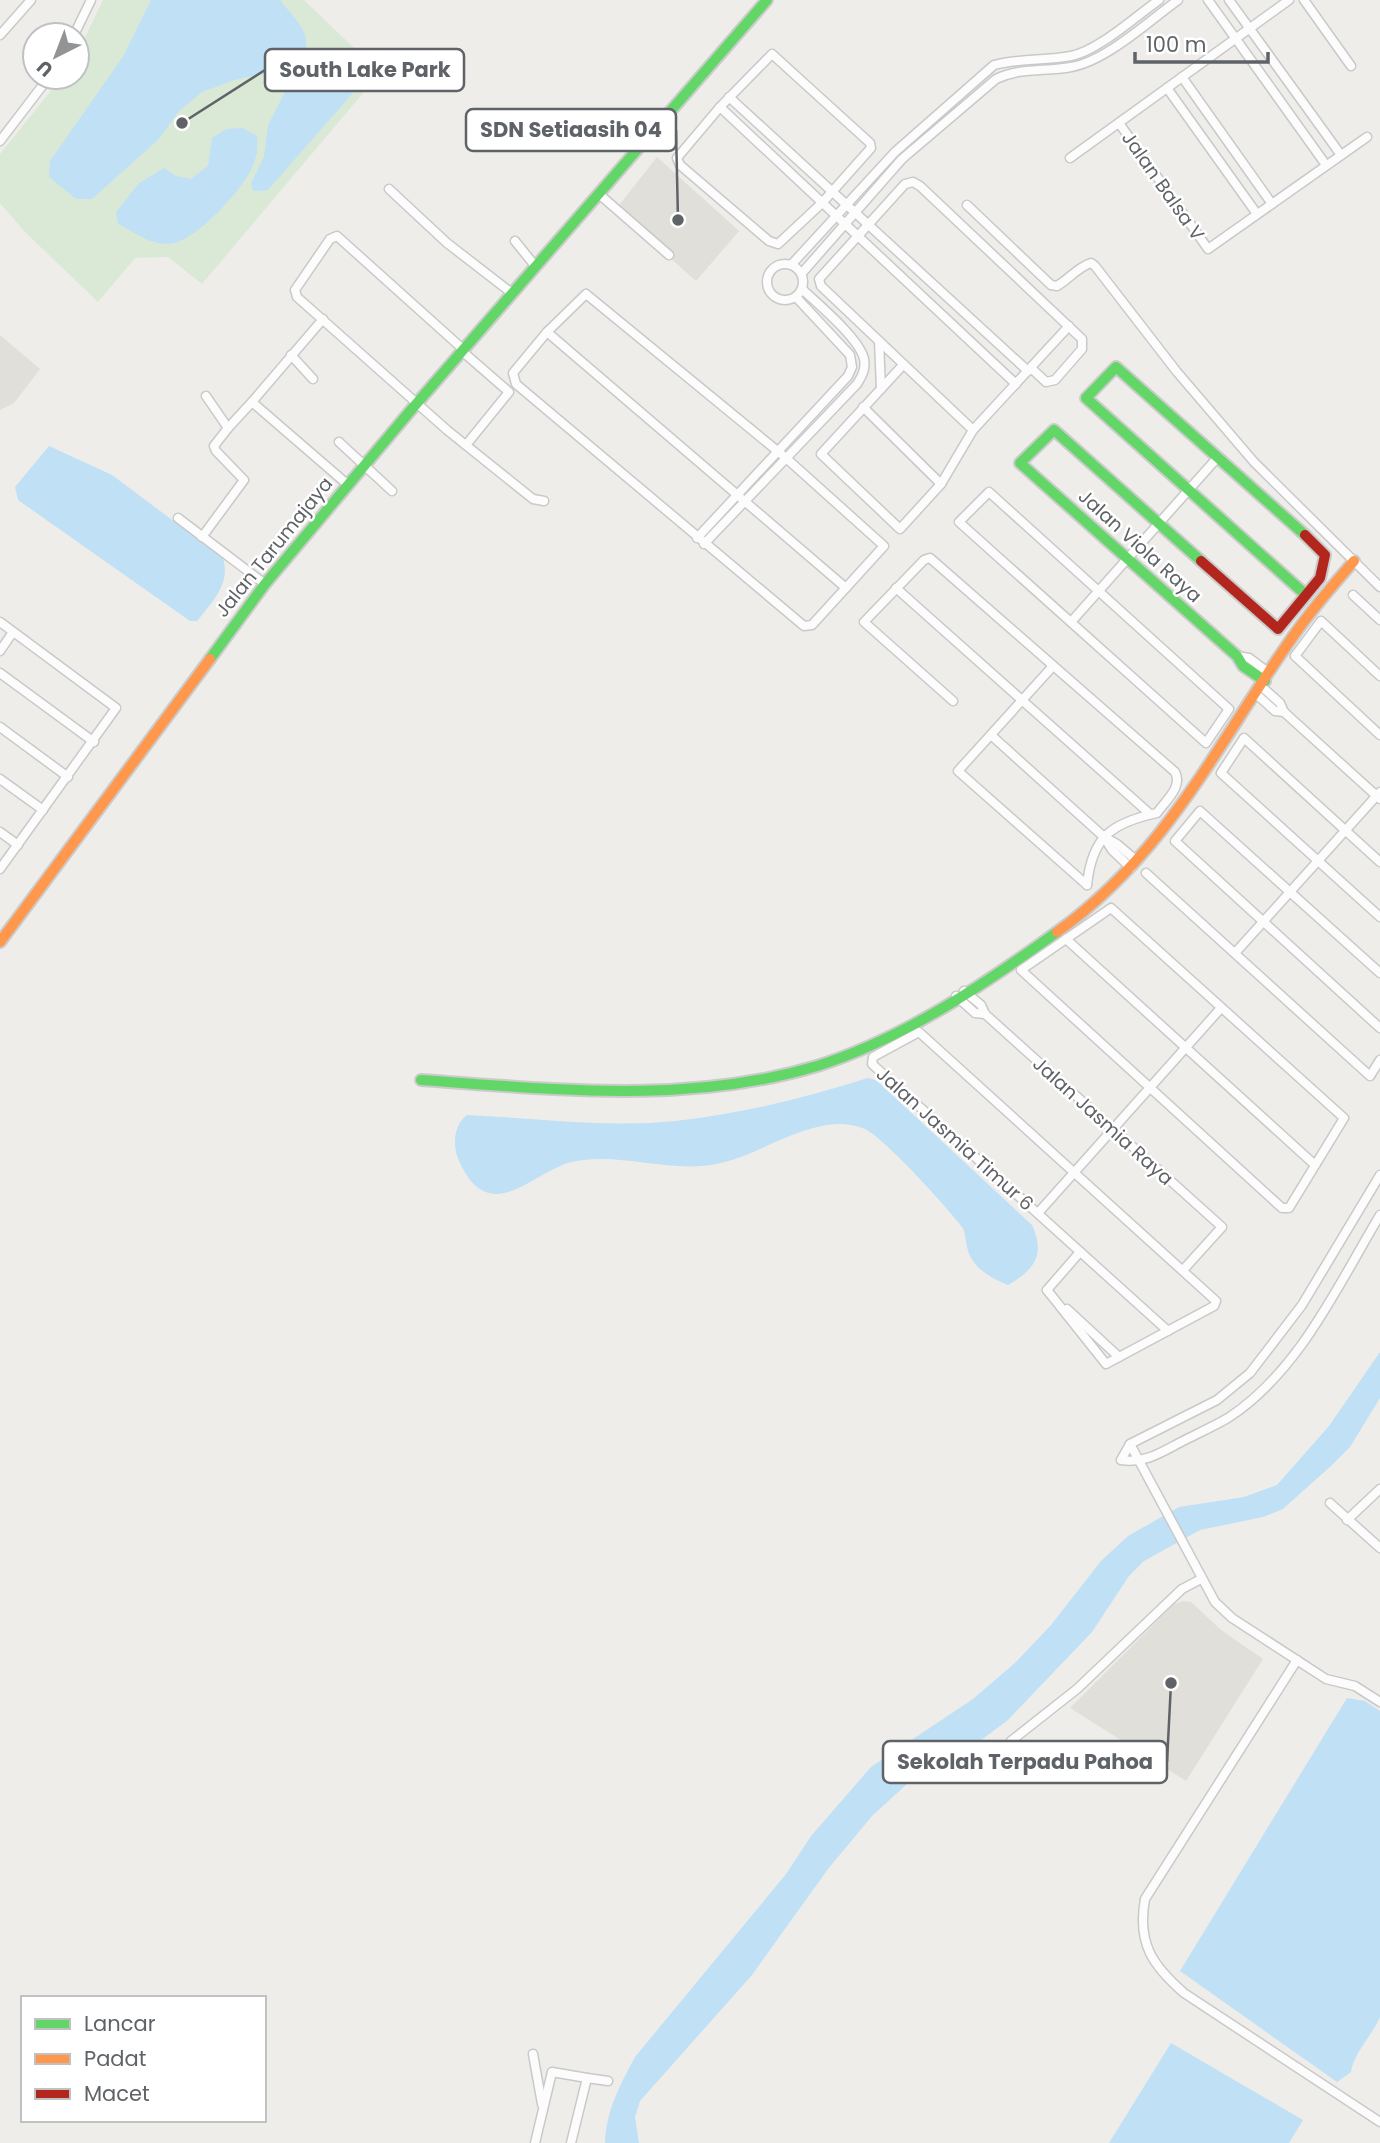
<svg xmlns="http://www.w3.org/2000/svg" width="1380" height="2143" font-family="Poppins,sans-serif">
	<rect width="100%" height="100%" fill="#eeedea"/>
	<g fill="#e1dfda">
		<polygon points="657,157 739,231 696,281 616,209"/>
		<polygon points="0,335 40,369 14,403 0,410"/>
		<polygon points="1183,1601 1191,1602 1221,1630 1263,1659 1186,1781 1070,1708 1174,1604"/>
	</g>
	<polygon fill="#d9e9d6" points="103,0 304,0 380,73 202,284 168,257 135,258 98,302 24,231 0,203 0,154 62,77 77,77 77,54"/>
	<g fill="#c0e0f5">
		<path d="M151,0H280C299,25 317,35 299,67L234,80L202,92L179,111L158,140L92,199H76L49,177L50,161L124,55Z"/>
		<polygon points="336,58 358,66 366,78 268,190 253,191 251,183 264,157 268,125 285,92 315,64"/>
		<path d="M243,128L257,136C258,148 257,157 252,168C242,190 198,238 174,243C155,248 134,232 118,224L116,212L139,183L164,168L176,176L191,179L208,166L212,138L226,129Z"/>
		<path d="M49,446L112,475L223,558C231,584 212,602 197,621H190L18,500L15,487Z"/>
		<path d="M868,1078L876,1080L1032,1225C1046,1255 1034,1270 1008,1285C990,1278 971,1267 967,1247C965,1240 966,1233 962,1227C948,1208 884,1138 865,1129C820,1110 768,1151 725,1162C674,1176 622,1151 572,1162C534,1170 491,1229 460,1163C452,1148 453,1125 467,1115C535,1118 607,1128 675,1121C741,1114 805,1098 868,1078Z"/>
		<path d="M1380,1352V1398L1350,1447L1332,1465L1283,1509L1263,1517L1200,1530L1144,1561L1129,1576L1092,1632L1008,1720L949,1764L907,1784L872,1816L828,1869L752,1975L640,2101L635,2117L639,2143H605C606,2111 620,2085 635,2057L786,1874L811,1836L871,1767L973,1699L1016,1662L1051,1625L1101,1561L1128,1536L1179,1507L1244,1497L1277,1485L1329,1426Z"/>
		<path d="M1347,1698L1365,1701L1380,1711V2017C1372,2036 1354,2052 1351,2072L1337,2082L1180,1971Z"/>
		<polygon points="1171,2043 1303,2120 1289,2143 1109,2143"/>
	</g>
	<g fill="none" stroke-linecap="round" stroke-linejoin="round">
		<g stroke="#c9c9c9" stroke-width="11">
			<g id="street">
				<polyline points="1208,0 1326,165"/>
				<polyline points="1229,0 1341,155"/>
				<polyline points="1304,0 1351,66"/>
				<polyline points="0,35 31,0"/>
				<polyline points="74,35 91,0"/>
				<polygon points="772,54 870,143 871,148 822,203 778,244 769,241 680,165 677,158 720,107"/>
				<polyline points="1182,77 1272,204"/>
				<polyline points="1167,88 1257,214"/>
				<polyline points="729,97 1028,371"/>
				<polyline points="720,107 1016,384"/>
				<polyline points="1119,123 1208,249 1367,137"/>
				<polyline points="0,141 49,77"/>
				<polyline points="1070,158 1289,0"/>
				<polyline points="389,189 447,243 513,294"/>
				<polyline points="599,194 669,255"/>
				<path d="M967,205L1051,285L1057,286C1069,279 1078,267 1091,263L1095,266L1177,372L1254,462L1380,587"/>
				<polyline points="515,241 536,267"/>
				<circle cx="785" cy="282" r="18"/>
				<path d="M792,264L895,152L994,65C1020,58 1045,61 1071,56C1098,51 1136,16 1159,0"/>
				<path d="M802,273L902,159L996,79C1021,67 1045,72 1071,67C1106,61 1149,21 1178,0"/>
				<polygon points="586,294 786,458 884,546 812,625 804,626 516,384 513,373 547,332"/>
				<polyline points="323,319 252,402 347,484"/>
				<polyline points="547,332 846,588"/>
				<polyline points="879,341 881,389"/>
				<polyline points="464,350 337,236 330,239 295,290 297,297 447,430 533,499 544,501"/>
				<polyline points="463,352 509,392 466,445"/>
				<polyline points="291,355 313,379"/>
				<polyline points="903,365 821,454 900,529 941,484 973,430 1069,326"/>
				<polyline points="863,407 941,484"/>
				<polyline points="228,428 252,402"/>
				<polyline points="973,430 821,286 819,279 905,184 913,182 920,186 1082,339 1082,349 1055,380 1046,382 1031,368"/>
				<polyline points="339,442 392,491"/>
				<polygon points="989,492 1229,709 1206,743 959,522"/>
				<polyline points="178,518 265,584"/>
				<polyline points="202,537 244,480 216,451 214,446 228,428 206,396"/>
				<polyline points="697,538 848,376 852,367 850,355 796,297"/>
				<path d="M704,544L857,384C862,376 866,369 864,359C860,339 818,304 802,289"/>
				<polyline points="896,588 1150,814"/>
				<polyline points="1353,595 1380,620"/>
				<polyline points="0,622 116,708 0,869"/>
				<polyline points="1071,622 1218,457"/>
				<polyline points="0,651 13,632"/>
				<polyline points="1237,656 1249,658 1269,673"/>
				<polyline points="1053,666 958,771 1087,885"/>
				<polyline points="0,673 94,742"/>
				<polyline points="1380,676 1321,621 1295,656 1380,735"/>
				<polyline points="1261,686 1280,703 1284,712 1380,799"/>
				<polyline points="1256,694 1275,711 1284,712"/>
				<path d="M953,701L864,622L924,560L930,558L1175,772C1183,787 1166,800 1157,813C1111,823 1092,837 1087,885"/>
				<polyline points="0,727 68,777"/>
				<polyline points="991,735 1104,837 1117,844 1137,861"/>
				<polyline points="0,779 43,810"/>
				<polyline points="0,832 18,845"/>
				<polyline points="1104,837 1112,850 1131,868"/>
				<polyline points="1380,862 1244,738 1221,773 1380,917"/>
				<polyline points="1146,873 1370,1076 1380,1060"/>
				<polygon points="1111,908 1344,1118 1289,1208 1282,1208 1021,970"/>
				<polyline points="1066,939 1315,1165"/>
				<polyline points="1235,953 1380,792"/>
				<polyline points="1380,973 1200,811 1175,841 1380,1028"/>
				<polyline points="964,991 981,1005 985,1014 1222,1227 1184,1269"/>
				<polyline points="956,996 975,1013 985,1014"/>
				<path d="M1380,1175L1302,1305L1250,1373L1217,1400L1130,1444L1121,1460C1146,1464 1163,1451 1185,1440C1199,1433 1214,1426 1228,1418C1299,1372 1338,1285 1380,1215"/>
				<polyline points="1038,1213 1221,1008"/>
				<polyline points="1047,1290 1106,1364 1214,1306 1216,1301 919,1032 873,1057 872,1064 1168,1331"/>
				<polyline points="1047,1290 1080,1252"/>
				<polyline points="1067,1309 1119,1357"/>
				<polyline points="1130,1444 1215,1602 1232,1618 1326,1679 1355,1686 1380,1702"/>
				<polyline points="1330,1503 1380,1548"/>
				<polyline points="1347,1520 1380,1489"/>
				<path d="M1297,1660L1145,1899C1137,1943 1152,1965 1184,1993L1380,2122"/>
				<polyline points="1011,1741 1077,1689 1182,1589 1201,1579"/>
				<polyline points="533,2054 542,2104"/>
				<polyline points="535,2143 552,2072 587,2078"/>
				<polyline points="571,2143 587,2078 608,2081"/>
			</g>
		</g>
		<g stroke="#cbcbcb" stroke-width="14">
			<g id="fast">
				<polyline points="1305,535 1116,367 1086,398 1306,595"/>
				<polyline points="1201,561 1054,430 1020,463 1237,656 1243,666 1265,681"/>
				<polyline points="210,659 265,584 411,410 767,0"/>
				<path d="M421,1080C553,1089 688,1105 817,1066C903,1039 985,984 1057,932"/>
			</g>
		</g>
		<g stroke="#cbcbcb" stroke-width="14">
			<g id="slow">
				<path d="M1057,932C1170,850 1216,745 1294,635C1312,609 1333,585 1354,561"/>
				<polyline points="0,942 210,659"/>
			</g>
		</g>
		<g stroke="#cbcbcb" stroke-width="14">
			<polyline id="jam" points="1201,561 1278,629 1320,578 1325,555 1305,535"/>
		</g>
		<use href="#street" stroke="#fcfcfc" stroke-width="8"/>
		<use href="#fast" stroke="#63d668" stroke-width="10"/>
		<use href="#slow" stroke="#ff974d" stroke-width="10"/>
		<use href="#jam" stroke="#b3261e" stroke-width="10"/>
	</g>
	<g text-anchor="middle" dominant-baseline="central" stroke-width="5" stroke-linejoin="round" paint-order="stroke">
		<g font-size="19" fill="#5f6367" stroke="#fff">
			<text transform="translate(1163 186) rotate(55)">Jalan Balsa V</text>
			<text transform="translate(1140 546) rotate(42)">Jalan Viola Raya</text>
			<text transform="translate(274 547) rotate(-51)">Jalan Tarumajaya</text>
			<text transform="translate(1103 1121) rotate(42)">Jalan Jasmia Raya</text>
			<text transform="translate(955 1139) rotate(42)">Jalan Jasmia Timur 6</text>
		</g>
	</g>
	<path fill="none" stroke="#5f6367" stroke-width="2.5" d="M182 123L265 70M678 220L676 130M1171 1683L1167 1762"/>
	<g fill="#5f6367" stroke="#fff" stroke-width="2.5">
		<circle cx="182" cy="123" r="7"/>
		<circle cx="678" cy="220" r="7"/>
		<circle cx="1171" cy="1683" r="7"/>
	</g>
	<g fill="#fff" stroke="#5f6367" stroke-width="2.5">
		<rect x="265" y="49" width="199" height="42" rx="7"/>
		<rect x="466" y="109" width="210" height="42" rx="7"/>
		<rect x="883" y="1741" width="284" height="42" rx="7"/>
	</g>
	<g font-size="21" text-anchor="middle" font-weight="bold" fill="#5f6367">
		<text x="365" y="77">South Lake Park</text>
		<text x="571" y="137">SDN Setiaasih 04</text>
		<text x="1025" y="1769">Sekolah Terpadu Pahoa</text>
	</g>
	<rect x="21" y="1996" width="245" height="126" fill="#ffffff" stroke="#bfc1c2" stroke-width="2"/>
	<rect x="35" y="2019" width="35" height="10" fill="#63d668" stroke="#bfc1c2" stroke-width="2"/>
	<text x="84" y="2031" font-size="21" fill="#5f6367">Lancar</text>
	<rect x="35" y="2054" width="35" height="10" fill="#ff974d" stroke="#bfc1c2" stroke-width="2"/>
	<text x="84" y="2066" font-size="21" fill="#5f6367">Padat</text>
	<rect x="35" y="2089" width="35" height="10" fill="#b3261e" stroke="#bfc1c2" stroke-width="2"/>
	<text x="84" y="2101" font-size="21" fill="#5f6367">Macet</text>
	<g transform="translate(56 56) rotate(222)"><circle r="33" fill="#ffffff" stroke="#bfc1c2" stroke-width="2"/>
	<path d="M0-5L12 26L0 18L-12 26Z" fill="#919395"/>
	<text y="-10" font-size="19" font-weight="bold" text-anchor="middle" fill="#5f6367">U</text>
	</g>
	<path d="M1135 52v10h133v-10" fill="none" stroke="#5f6367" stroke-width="3.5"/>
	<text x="1146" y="52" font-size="21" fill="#5f6367" stroke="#ffffff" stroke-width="5" paint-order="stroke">100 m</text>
</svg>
